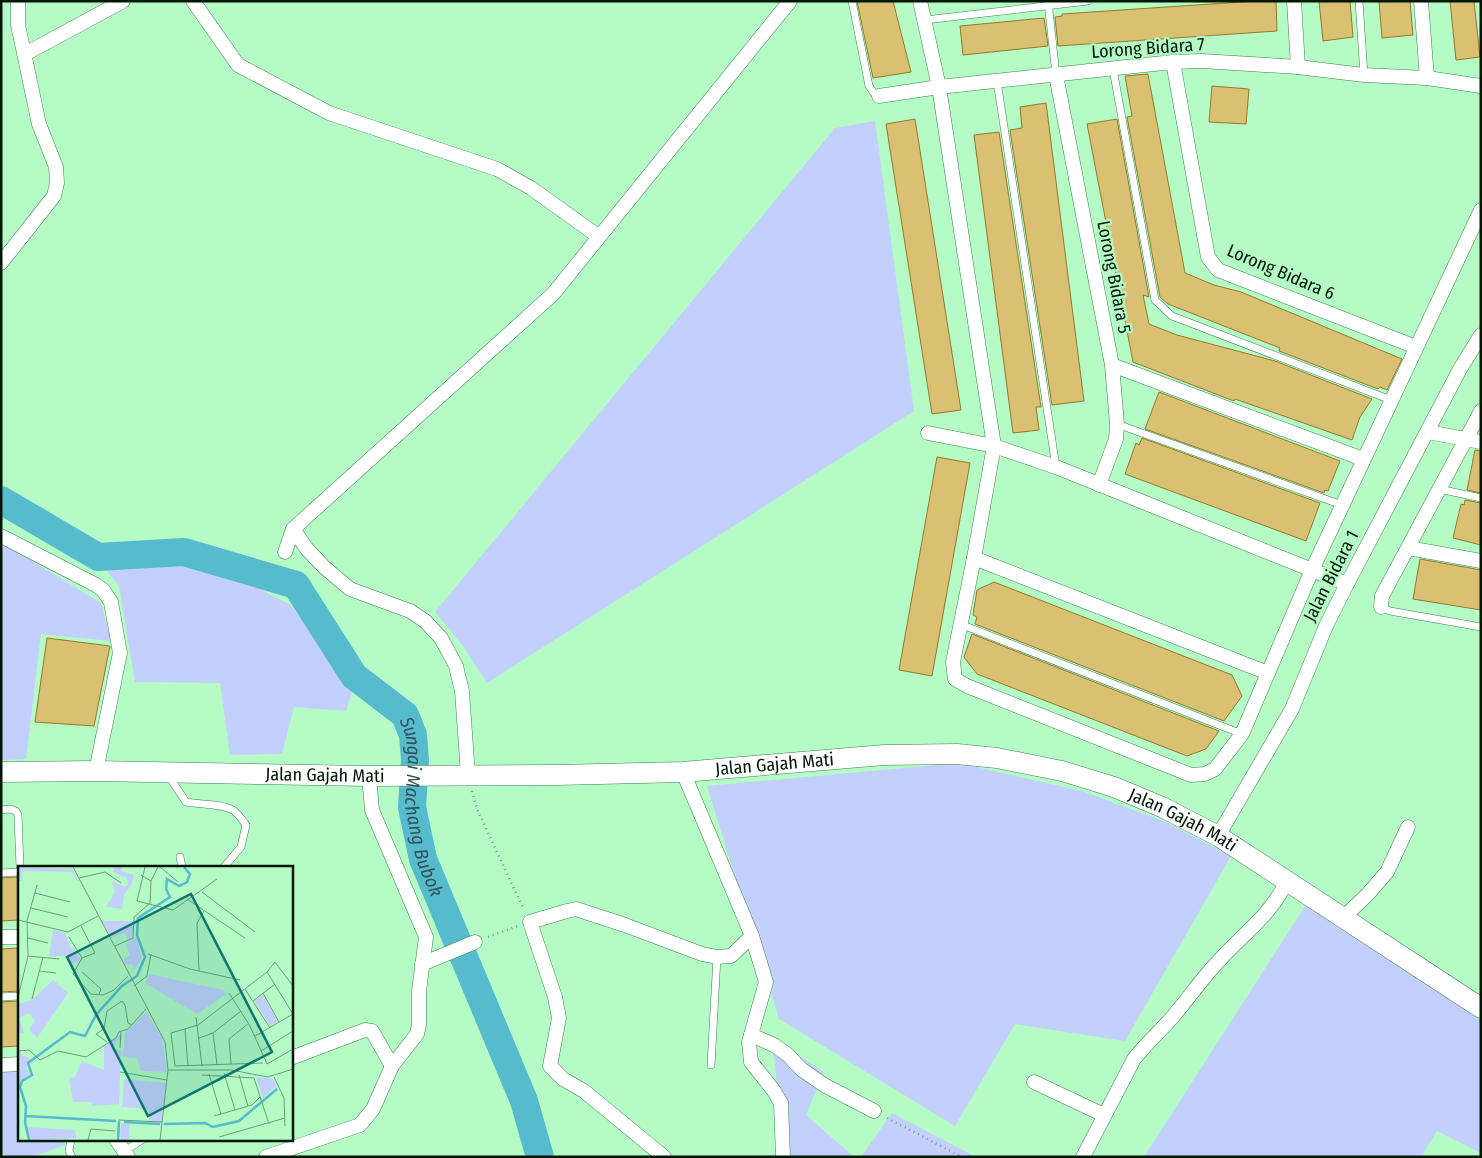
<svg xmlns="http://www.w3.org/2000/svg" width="1482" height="1158" font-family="'Fira Sans Condensed',sans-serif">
	<rect width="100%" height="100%" fill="#b4fbc5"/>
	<g fill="#c3d0fd">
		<polygon points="875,121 914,411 487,683 463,646 435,612 835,128"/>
		<polygon points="1,542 101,603 111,641 41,634 26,759 1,760"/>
		<polygon points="187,563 256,587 289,604 320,640 353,688 346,711 294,707 282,754 230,755 220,683 135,682 119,586 103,566"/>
		<polygon points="958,763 1082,791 1166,822 1231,856 1125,1041 1015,1024 955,1126 779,1019 707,786"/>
		<polygon points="1307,903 1481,1021 1481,1153 1437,1131 1421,1157 1144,1157"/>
		<polygon points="772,1038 824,1072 806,1115 854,1157 788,1157 779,1104"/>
		<polygon points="1,1071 19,1071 19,1139 66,1139 65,1145 33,1157 1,1157"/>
		<polygon points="892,1113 976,1157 861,1157"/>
	</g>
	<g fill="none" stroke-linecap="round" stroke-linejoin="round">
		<path stroke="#57bbce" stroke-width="28" id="s1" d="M1,500L98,557L184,552L296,585L354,676L405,715L413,735L415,760L412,807L423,859L524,1101L540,1157"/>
	</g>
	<g fill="#dac072" stroke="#927a2a">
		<polygon points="857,1 893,1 911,72 873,78"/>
		<polygon points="1256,1 1276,1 1277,31 1058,46 1055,17 1062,16 1062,14"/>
		<polygon points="1319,1 1350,1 1353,37 1323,41"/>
		<polygon points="1379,1 1410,1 1413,35 1382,38"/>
		<polygon points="1450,1 1474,1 1480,57 1456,60"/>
		<polygon points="1044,18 1048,46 963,55 960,26"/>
		<polygon points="1148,74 1185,273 1214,285 1241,292 1402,359 1387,390 1380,387 1378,389 1279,351 1280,348 1168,304 1160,297 1127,117 1132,116 1125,76"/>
		<polygon points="1212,86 1249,89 1246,124 1209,122"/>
		<polygon points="1046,103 1084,401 1052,405 1010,130 1022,128 1020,107"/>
		<polygon points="915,119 961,410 932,414 886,124"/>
		<polygon points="1117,119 1149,297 1143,295 1149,324 1177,335 1275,361 1372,399 1360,417 1352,440 1235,399 1234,401 1133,362 1087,124"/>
		<polygon points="999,132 1041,407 1036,407 1039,430 1013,433 974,135"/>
		<polygon points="1159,392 1340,461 1328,491 1325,490 1324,493 1145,429"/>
		<polygon points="1142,438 1320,503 1306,541 1125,474 1136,443 1139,445"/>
		<polygon points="1475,450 1481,451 1481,493 1467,490"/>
		<polygon points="937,457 970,463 932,676 899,670"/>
		<polygon points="1465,500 1481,503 1481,545 1453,538 1461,504 1464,505"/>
		<polygon points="1420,559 1481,570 1481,610 1413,599"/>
		<polygon points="994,582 1232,675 1242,696 1224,721 975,624 977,617 973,615 977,590"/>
		<polygon points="972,634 1219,731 1206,749 1187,756 977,674 964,657"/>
		<polygon points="47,638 110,646 94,726 35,722"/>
		<polygon points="19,877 19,920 1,921 1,878"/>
		<polygon points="19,948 19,991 1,992 1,949"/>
		<polygon points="19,1001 19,1046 1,1047 1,1002"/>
	</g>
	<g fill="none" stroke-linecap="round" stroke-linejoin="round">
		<g stroke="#3c8050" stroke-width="8">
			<g id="lane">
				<polyline points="852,1 869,86 874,93 879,96"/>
				<polyline points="1359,1 1364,75"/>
				<polyline points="1048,2 1056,75"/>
				<polyline points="925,20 1088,1"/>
				<polyline points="1113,69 1155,300 1172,316 1391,400"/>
				<polyline points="997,81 1056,467"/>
				<polyline points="1117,424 1342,505"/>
				<polyline points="1439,489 1481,498"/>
				<polyline points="1381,607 1390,611 1481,627"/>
				<polyline points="960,624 1242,734"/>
				<path d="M168,775L186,802C201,805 220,803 233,810C238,813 243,821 246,825L241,847L224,867"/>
				<polyline points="1,810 10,809 16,811 18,815 20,867"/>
				<polyline points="180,857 182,867"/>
				<polyline points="1,873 19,872"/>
				<polyline points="1,997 19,996"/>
				<polyline points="711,1065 717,957"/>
				<polyline points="71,1139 69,1151 72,1157"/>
				<polyline points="125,1151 143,1139"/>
			</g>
		</g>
		<g stroke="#3c8050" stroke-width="15">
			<g id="street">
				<polyline points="193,1 238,65 329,113 497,169 531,188 598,236"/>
				<polyline points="920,1 939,87 994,446 974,558 953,662 955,679 967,686 1191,775 1205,774 1215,769 1242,734 1312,570 1481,210"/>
				<polyline points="1294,1 1298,67"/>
				<polyline points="1421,1 1427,78"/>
				<polyline points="25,54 123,1"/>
				<polyline points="1173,62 1208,257 1218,270 1416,347"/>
				<polyline points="1056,75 1112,365 1117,424 1116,439 1099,485"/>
				<polyline points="879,96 939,87 1173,62 1202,61 1298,67 1364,75 1427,78 1481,86"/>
				<polyline points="1,263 54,196 57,183 56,167 39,124 18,25 18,1"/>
				<polyline points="1112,365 1363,459"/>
				<polyline points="1428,432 1481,442"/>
				<polyline points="928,433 994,446 1056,467 1347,584"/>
				<polyline points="293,529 307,549 324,567 350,589 410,611 425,621 441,638 456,666 462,691 468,775"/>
				<polyline points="1,536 96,585 103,590 111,602 120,653 96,771"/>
				<polyline points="1408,548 1481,561"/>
				<polyline points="285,552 293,529 553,294 790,1"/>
				<polyline points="974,558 1268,673"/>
				<polyline points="1381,607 1382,596 1481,411"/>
				<polyline points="683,772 752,936 766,982 749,1042 751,1062 774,1091 781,1103 783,1157"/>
				<polyline points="1218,836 1292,709 1326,626 1347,584 1460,369 1481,335"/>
				<polyline points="1344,917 1368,894 1387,872 1408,827"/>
				<polyline points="1,937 19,937"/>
				<polyline points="422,964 475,942"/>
				<polyline points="751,1035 774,1045 788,1055 801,1069 824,1085 874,1111"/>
				<polyline points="291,1058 365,1030 372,1031 392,1066"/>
				<polyline points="1,1065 19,1064"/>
				<polyline points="1034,1082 1104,1115"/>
				<polyline points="116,1139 128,1157"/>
				<polyline points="266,1157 360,1125 373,1109 392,1066 417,1034 419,1025 419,991 426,937 372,810 369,776"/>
				<polyline points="664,1157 584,1091 563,1079 550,1066 559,1018 555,997 530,922 567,911 576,909 625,925 702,954 717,957 731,956 752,936"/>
				<path d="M1083,1157L1134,1059C1145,1045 1158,1033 1170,1020C1186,1002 1199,982 1216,964C1242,934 1269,918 1287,881"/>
			</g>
		</g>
		<g stroke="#3c8050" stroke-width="21">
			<g id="secondary">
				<path id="s2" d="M1,772L96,771L369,776L557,775L683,772L884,755L957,754L997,758L1062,771L1114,787L1162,807L1218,836L1481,1008"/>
			</g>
		</g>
		<g stroke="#6fa37c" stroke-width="2.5" stroke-dasharray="1 4" stroke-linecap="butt">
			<polyline points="472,791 477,809 524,910"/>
			<polyline points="488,937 518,926"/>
			<polyline points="887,1118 962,1157"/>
		</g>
		<use href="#lane" stroke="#fff" stroke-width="7"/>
		<use href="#street" stroke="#fff" stroke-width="14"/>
		<use href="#secondary" stroke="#fff" stroke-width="20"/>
	</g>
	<g text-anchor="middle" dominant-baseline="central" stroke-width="4.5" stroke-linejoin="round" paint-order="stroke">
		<g font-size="18" fill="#001706" stroke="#b4fbc5">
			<text transform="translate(1148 48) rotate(-4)">Lorong Bidara 7</text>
			<text transform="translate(1281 272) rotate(23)">Lorong Bidara 6</text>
			<text transform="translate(1114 277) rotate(79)">Lorong Bidara 5</text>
			<text transform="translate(1331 576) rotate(-63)">Jalan Bidara 1</text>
			<text stroke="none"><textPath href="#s2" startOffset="774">Jalan Gajah Mati</textPath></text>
			<text stroke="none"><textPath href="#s2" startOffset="324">Jalan Gajah Mati</textPath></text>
			<text stroke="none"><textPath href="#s2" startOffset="1194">Jalan Gajah Mati</textPath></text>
		</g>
		<g font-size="19" font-style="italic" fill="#315157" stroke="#b4fbc5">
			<text stroke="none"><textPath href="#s1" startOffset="582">Sungai Machang Bubok</textPath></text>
		</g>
	</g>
	<g transform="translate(18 866)">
		<rect width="275" height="275" fill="#b4fbc5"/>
		<path d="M0,1L55,3L62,19L54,6L4,5V15H1ZM97,1H104L103,5L116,9L113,20L106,28L104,43L88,41L97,26L94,15L107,21L110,18L109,12L95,6ZM84,55H116L114,72L111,75L107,67L93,72ZM35,64L47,67L53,83L56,81L63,95L54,97L46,90H31ZM118,70L124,92L116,104L114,98L108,99L105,94L112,89L108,79ZM131,108L205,124L208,128L179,148L127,117ZM35,114L50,127L19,172L11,164L17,154L11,147L1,152L6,167L0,166V138L14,134ZM245,129L260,155L252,160L236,135ZM128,146L144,172L149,206L123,205L119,192L105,191L107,167ZM104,167V174L98,175L96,183L103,184L101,238L74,240L73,236H55L51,212L57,211L64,195L86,204V180ZM3,185V189L13,193L8,202L12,208L4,214L0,230V186ZM238,211L255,213L259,219L245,232ZM106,213L148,217L143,257L131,256L130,243L104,241ZM103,257L112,258L111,274H102ZM9,261L56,264L59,272L12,274Z" fill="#c3d0fd"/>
		<path fill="none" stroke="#57bbce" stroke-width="2.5" d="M7,250L98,255M106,256L142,258M146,258L187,257L195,261L221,255L259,223M11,274L7,256L8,240L2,221L4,215L14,209L10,197L52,166L67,170L78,149L104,120L119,110L127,91L119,69L120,52L152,31L148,23L149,13L161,20L169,16L172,8L166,1M100,274L101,255"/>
		<path fill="none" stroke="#6ca079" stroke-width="1" d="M55,1L147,176L150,204L142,274M127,1L119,35L155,44L199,13M142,1L160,16M123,9L133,15L132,38M61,12L87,6L103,17M133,15L140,1M184,26L237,66M17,27L52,36M169,33L227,72M13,42L50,51M0,54L50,66L80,50M63,60L77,87L64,92M51,71L64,92M10,72L30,77M97,80L115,72L116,51L131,38M130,88L172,103L222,114M10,90L41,93M64,92L55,108L73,128L85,129L96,124L110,110M21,105L38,107M181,105L179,57L186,45M64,106L83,123L81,128M249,106L275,148M116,120L129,110L133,88M227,123L252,162M211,127L232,160L249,198L275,183M245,127L261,156M0,131L10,90L9,55L19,19M14,133L25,91M235,135L257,118M178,151L184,200M167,163L170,200M195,167L199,199M237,170L275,148M181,172L195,167L223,145M89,176L78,168L86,163L89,145L104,135L107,139L110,157L114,159M102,182L103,165M0,185L11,184L22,194L40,185L68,191L98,172L101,166L110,163L128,143M243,185L275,165M245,197L157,200L153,167L180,159L249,106L257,96L275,120M213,198L211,173L231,157M150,204H213L250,211L275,203M102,206L149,214M206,207L217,244M191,208L203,248M184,209L236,212L251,258M221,209L230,240M256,211L266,232L267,260M196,250L234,239L242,231M100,254L144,256M201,271L267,252M70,274L73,263L97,265"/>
		<path fill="#0f766e" fill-opacity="0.15" stroke="#0f766e" stroke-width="2.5" d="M173,28L254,186L130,250L49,91Z"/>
		<rect width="275" height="275" fill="none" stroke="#001706" stroke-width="2.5"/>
	</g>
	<rect width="1482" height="1158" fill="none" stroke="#001706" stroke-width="5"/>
</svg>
